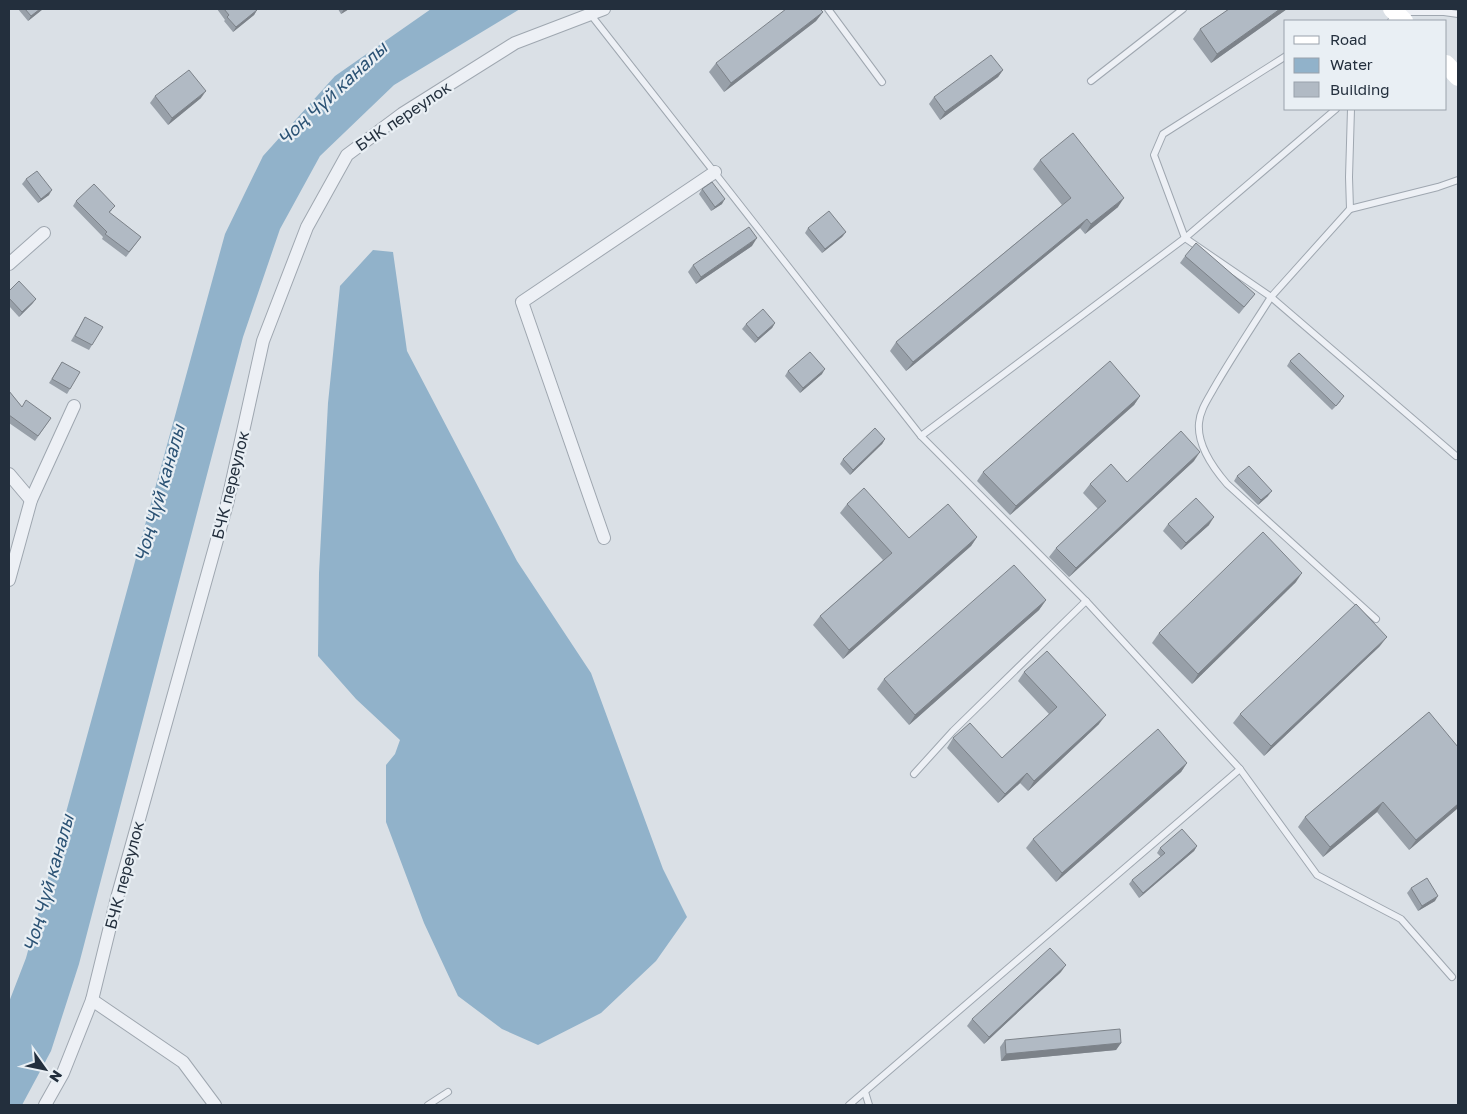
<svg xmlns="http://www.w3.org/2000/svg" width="1467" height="1114" font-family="'Golos Text',sans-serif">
	<rect width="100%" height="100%" fill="#dae0e6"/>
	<g fill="#91b2ca">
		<polygon points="431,9 520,9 394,85 320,156 280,229 243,337 79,964 51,1051 22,1105 9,1105 9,1002 26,958 225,234 263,156 335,76"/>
		<polygon points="373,250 393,252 407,351 517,561 591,673 663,869 687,917 656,961 601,1013 538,1045 502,1029 458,996 424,923 386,822 386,765 395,754 400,740 356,699 318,656 319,573 328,403 340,286"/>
	</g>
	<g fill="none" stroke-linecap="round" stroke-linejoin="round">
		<g stroke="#9fa7b0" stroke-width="8">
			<g id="service">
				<polyline points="828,9 882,82"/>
				<polyline points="591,15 921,436 1086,601 1240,769 1317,875 1401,919 1452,977"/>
				<polyline points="1391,21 1395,12 1444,12 1458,14"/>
				<polyline points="1286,56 1163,134 1154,155 1185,238 1336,109"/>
				<polyline points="1091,81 1183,9"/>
				<polyline points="1350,209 1438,187 1458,180"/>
				<polyline points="921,436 1185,238 1271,297 1350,209 1349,177 1351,109"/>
				<path d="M1376,619L1227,484C1214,469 1197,445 1199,423C1200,410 1208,399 1214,388C1232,357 1252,327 1271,297L1456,456"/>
				<polyline points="914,774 953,731 1086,601"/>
				<polyline points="865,1092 869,1105"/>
				<polyline points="428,1105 448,1092"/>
				<polyline points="849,1105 1240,769"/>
			</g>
		</g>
		<g stroke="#9fa7b0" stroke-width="14">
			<g id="minor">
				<polyline points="9,264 44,233"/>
				<polyline points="9,474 31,500"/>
				<polyline points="604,538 522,302 715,172"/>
				<polyline points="9,580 31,500 74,406"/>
				<polyline points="92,1000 183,1062 215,1105"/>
				<polyline points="45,1105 63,1073 92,1000 117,898 227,504 263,341 307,227 347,155 402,114 515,43 604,9"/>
			</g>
		</g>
		<use href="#service" stroke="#edf0f5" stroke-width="6"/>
		<use href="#minor" stroke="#edf0f5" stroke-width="12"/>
		<g stroke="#fff" stroke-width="18">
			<polyline points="1392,9 1404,21"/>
			<polyline points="1446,64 1458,77"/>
		</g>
	</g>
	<g fill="#98a0a9">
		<polygon points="18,9 43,9 28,21"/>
		<polygon points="217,9 256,9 257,10 254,15 233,32 224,21 225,20"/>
		<polygon points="338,9 349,9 341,14"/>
		<polygon points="1229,9 1287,9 1211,63 1193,39 1200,29"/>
		<polygon points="823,12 816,21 724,92 709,72 716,63"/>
		<polygon points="1003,70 998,77 940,120 929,104 934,97"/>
		<polygon points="155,96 201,98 168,125 150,103"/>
		<polygon points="1040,160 1118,207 1085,234 1080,228 906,371 890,351 896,342 1062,205 1033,169"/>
		<polygon points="26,179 49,195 38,203 22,184"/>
		<polygon points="702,189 722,204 711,211 699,194"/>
		<polygon points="76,201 112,210 109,213 141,237 126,257 102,239 103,237 73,206"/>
		<polygon points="808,228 846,232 842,237 822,253 805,233"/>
		<polygon points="752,246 696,284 688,272 693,265"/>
		<polygon points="1185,256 1255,294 1239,314 1180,263"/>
		<polygon points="9,291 36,299 32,304 19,317 9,306"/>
		<polygon points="85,317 92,345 89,350 71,341"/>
		<polygon points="775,323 772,328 755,343 742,329 746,324"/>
		<polygon points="1290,361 1341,401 1332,410 1287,366"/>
		<polygon points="62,362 70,389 67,394 49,383"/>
		<polygon points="788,371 822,374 800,393 785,376"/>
		<polygon points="9,391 22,407 51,418 35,441 9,423"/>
		<polygon points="1140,396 1134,405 1010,515 977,481 983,472"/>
		<polygon points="885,439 882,444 850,475 840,464 843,459"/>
		<polygon points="1194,461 1069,577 1049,557 1056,548 1098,509 1083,493 1090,484 1127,482"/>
		<polygon points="1237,476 1268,496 1258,505 1234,481"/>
		<polygon points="847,504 909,538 977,537 971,546 843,659 813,625 820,616 883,560 840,513"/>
		<polygon points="1168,524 1209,525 1181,550 1163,531"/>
		<polygon points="1296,582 1192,684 1152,643 1159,633"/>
		<polygon points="1046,600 1039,610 909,725 877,689 884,679"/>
		<polygon points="1380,646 1264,756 1233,723 1240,714"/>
		<polygon points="1024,672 1099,724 1028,791 1020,783 998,803 947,748 953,738 1002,758 1049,714 1018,681"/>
		<polygon points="1429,712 1458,808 1409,850 1377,812 1323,857 1298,827 1305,817"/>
		<polygon points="1187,763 1181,772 1056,882 1026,848 1033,839"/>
		<polygon points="1197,846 1194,851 1139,898 1129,884 1132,880 1161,857 1157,853 1160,848"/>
		<polygon points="1411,888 1435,901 1418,911 1407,893"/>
		<polygon points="1061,972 984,1044 967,1026 972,1019"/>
		<polygon points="1005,1040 1121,1043 1116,1050 1001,1061 1000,1047"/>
	</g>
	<g fill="#7c8289">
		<polygon points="40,9 43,9 28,21 31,16"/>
		<polygon points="344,9 349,9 341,14"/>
		<polygon points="1280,9 1287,9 1211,63 1217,54"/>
		<polygon points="257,10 254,15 233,32 236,27"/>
		<polygon points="823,12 816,21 724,92 731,83"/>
		<polygon points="1003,70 998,77 940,120 945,112"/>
		<polygon points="206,91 201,98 168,125 172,118"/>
		<polygon points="52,190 49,195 38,203 41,199"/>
		<polygon points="1124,198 1118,207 1085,234 1091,224"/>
		<polygon points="725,199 722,204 711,211 715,207"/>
		<polygon points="1087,219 1080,228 906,371 913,362"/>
		<polygon points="846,232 842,237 822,253 825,249"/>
		<polygon points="757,238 752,246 696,284 701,277"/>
		<polygon points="36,299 32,304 19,317 22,312"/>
		<polygon points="775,323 772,328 755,343 758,338"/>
		<polygon points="825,369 822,374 800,393 803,388"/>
		<polygon points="1140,396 1134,405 1010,515 1016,506"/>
		<polygon points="885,439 882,444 850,475 853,470"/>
		<polygon points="1200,452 1194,461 1069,577 1076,568"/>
		<polygon points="1272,491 1268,496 1258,505 1261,500"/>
		<polygon points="1214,517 1209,525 1181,550 1186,543"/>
		<polygon points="977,537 971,546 843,659 849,650"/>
		<polygon points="1302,573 1296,582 1192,684 1198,674"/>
		<polygon points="1046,600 1039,610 909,725 915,715"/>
		<polygon points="1387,637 1380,646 1264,756 1271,746"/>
		<polygon points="1106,715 1099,724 1028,791 1034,781"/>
		<polygon points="1187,763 1181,772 1056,882 1062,873"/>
		<polygon points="1027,773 1020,783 998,803 1005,794"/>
		<polygon points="1383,802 1377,812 1323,857 1330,847"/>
		<polygon points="1458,804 1458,808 1409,850 1416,840"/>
		<polygon points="1197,846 1194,851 1139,898 1143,893"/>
		<polygon points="1438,896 1435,901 1418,911 1422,906"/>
		<polygon points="1066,965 1061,972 984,1044 989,1037"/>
		<polygon points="1121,1043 1116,1050 1001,1061 1006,1054"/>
	</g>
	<g fill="#b1bac4" stroke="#7c8289">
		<polygon points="25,9 40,9 31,16"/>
		<polygon points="224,9 256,9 257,10 236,27 227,17 229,15"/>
		<polygon points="786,9 820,9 823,12 731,83 716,63"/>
		<polygon points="1229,9 1280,9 1217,54 1200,29"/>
		<polygon points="991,55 1003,70 945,112 934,97"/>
		<polygon points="189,70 206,91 172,118 155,96"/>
		<polygon points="1073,133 1124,198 1091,224 1087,219 913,362 896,342 1071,198 1040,160"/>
		<polygon points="37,171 52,190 41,199 26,179"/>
		<polygon points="712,182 725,199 715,207 702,189"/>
		<polygon points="94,184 115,206 109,212 141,237 129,252 105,234 107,232 76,201"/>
		<polygon points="829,211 846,232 825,249 808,228"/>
		<polygon points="749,227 757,238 701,277 693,265"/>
		<polygon points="1196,243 1255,294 1244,307 1185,256"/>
		<polygon points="19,281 36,299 22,312 9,298 9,291"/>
		<polygon points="763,309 775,323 758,338 746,324"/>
		<polygon points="85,317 103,327 92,345 75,336"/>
		<polygon points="810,352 825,369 803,388 788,371"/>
		<polygon points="1299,353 1344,396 1336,406 1290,361"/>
		<polygon points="1110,361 1140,396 1016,506 983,472"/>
		<polygon points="62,362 80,372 70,389 52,379"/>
		<polygon points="9,391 22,407 26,400 51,418 38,436 9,415"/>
		<polygon points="875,428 885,439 853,470 843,459"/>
		<polygon points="1181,431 1200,452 1076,568 1056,548 1106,501 1090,484 1111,464 1127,482"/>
		<polygon points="1249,466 1272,491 1261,500 1237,476"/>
		<polygon points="864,488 909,538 948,504 977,537 849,650 820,616 892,553 847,504"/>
		<polygon points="1196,498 1214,517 1186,543 1168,524"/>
		<polygon points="1263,532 1302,573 1198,674 1159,633"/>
		<polygon points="1014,565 1046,600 915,715 884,679"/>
		<polygon points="1356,604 1387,637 1271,746 1240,714"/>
		<polygon points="1047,651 1106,715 1034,781 1027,773 1005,794 953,738 970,723 1002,758 1057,707 1024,672"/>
		<polygon points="1429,712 1458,747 1458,804 1416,840 1383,802 1330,847 1305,817"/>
		<polygon points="1158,729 1187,763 1062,873 1033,839"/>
		<polygon points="1182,829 1197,846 1143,893 1132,880 1165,853 1160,848"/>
		<polygon points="1427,878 1438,896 1422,906 1411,888"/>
		<polygon points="1050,948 1066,965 989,1037 972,1019"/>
		<polygon points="1120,1029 1121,1043 1006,1054 1005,1040"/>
	</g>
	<g text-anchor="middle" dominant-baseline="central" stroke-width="4.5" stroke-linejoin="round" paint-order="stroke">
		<g font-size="16" fill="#232f3d" stroke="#e9eff4">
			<text transform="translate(403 116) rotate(-34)">БЧК переулок</text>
			<text transform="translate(230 485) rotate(-76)">БЧК переулок</text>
			<text transform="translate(124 875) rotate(-75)">БЧК переулок</text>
		</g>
		<g font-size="18" font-style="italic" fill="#2b5274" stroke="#e9eff4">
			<text transform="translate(332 93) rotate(-43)">Чоң Чүй каналы</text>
			<text transform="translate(159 493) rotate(-74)">Чоң Чүй каналы</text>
			<text transform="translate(48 883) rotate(-74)">Чоң Чүй каналы</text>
		</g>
	</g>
	<rect width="1467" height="1114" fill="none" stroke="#232f3d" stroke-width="20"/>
	<rect x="1284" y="20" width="162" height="90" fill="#e9eff4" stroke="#9aa2ab"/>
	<rect x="1294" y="36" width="25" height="8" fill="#ffffff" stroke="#9aa2ab"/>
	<text x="1330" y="45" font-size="15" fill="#232f3d">Road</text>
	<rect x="1294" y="58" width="25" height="15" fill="#91b2ca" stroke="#9aa2ab"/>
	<text x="1330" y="70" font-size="15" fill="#232f3d">Water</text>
	<rect x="1294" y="82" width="25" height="15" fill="#b1bac4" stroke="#9aa2ab"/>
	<text x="1330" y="95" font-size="15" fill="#232f3d">Building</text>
	<g transform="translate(45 1069) rotate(123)" stroke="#e9eff4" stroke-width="4" paint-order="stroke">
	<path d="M0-4L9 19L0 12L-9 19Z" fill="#232f3d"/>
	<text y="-8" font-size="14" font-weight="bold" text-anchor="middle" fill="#232f3d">N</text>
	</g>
</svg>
